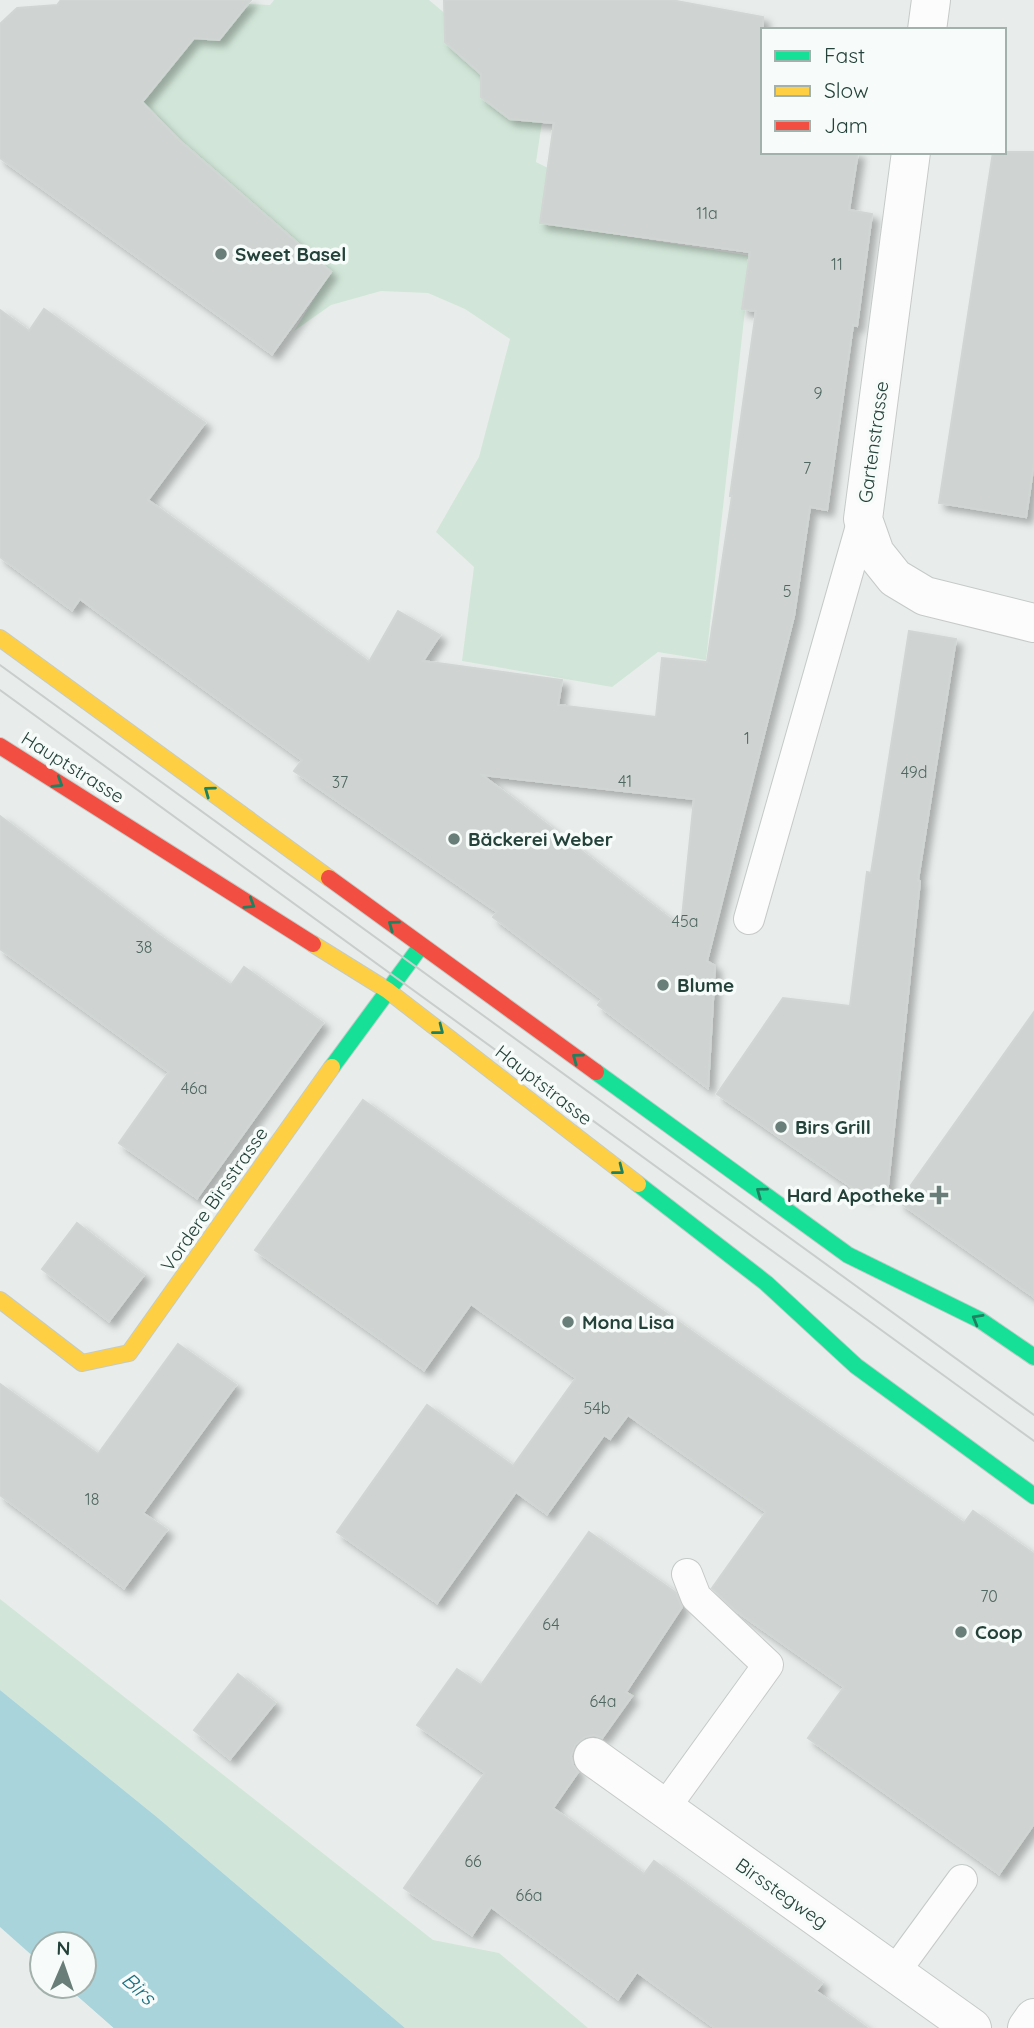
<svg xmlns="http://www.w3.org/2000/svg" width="1034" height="2028" font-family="Quicksand,sans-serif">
	<defs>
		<filter id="shadow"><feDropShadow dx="6" dy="6" stdDeviation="3.5" flood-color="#0004"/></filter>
	</defs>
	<rect width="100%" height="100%" fill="#e8edeb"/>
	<g fill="#d1e6d8">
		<polygon points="274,0 429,0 448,16 445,42 481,74 482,97 542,122 536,162 548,168 541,223 751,256 706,660 658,652 612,687 462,661 474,567 436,532 479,457 510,339 465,309 428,293 381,291 331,305 294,331 331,272 179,140 139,99 158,83 194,38 219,40 248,4 270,5"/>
		<polygon points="0,1599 433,1940 499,1953 588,2028 405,2028 158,1818 0,1690"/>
	</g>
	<polygon fill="#a9d4db" points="0,1690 158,1818 405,2028 114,2028 66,1986 84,1986 84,1944 42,1944 42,1963 10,1925 59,1874 43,1846 0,1880"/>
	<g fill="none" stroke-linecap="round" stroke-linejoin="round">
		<polyline stroke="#a9d4db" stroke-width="93" points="0,1865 184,2028"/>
	</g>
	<g fill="#cfd4d2" stroke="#d1d6d4" stroke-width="2" fill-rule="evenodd" filter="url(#shadow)">
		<polygon points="61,0 251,0 219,40 194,38 142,102 179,140 331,272 272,354 0,158 0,24 17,8 57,5"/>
		<path d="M444,0H671L763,17V152H858L849,210L872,214L857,326L853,325L827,510L810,507L794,616L707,961L715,966L708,1088L598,1005L602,999L493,917L497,912L294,771L302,760L80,599L72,610L0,557V310L29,331L44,309L205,423L148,500L369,662L398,611L440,635L423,661L562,680L558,705L656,717L662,658L707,662L732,496H730L756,311L742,309L750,252L540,223L554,123L510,119L481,97V74L445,42ZM482,775L694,799L681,927Z"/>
		<polygon points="993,152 1034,152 1034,463 1026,517 939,503"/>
		<polygon points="909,631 956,639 918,880 920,881 887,1195 874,1185 866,1197 717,1094 783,998 850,1006 867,872 871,873"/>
		<polygon points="0,816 160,936 231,985 244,967 323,1023 197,1198 119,1143 169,1072 0,949"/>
		<polygon points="1034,1012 1034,1297 899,1202"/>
		<polygon points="363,1100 964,1523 973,1511 1034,1554 1034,1824 999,1874 808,1738 844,1687 735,1610 712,1588 766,1512 628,1415 610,1439 604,1435 547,1514 516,1492 437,1603 337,1532 427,1405 513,1466 576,1378 471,1304 424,1370 255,1250"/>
		<polygon points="77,1223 144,1275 109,1321 42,1269"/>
		<polygon points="178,1344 236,1385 143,1513 167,1530 124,1588 0,1495 0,1384 98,1454"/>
		<polygon points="589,1532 676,1593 682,1607 626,1692 632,1696 602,1738 594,1735 585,1737 575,1745 571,1756 573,1765 578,1772 553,1808 644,1874 654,1861 822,1983 816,1991 867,2028 715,2028 637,1972 618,1999 491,1907 472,1935 404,1888 485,1773 417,1725 457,1669 481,1685"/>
		<polygon points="238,1674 275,1703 230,1759 194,1730"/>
	</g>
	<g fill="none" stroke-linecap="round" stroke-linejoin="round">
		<g stroke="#c5cac8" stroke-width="32">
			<g id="lane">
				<polyline points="749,919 863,519"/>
				<polyline points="664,1809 768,1665 696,1597 687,1574"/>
				<polyline points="894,1973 962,1880"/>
			</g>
		</g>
		<g stroke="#c5cac8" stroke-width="40">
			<g id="street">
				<polyline points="927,30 931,0"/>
				<polyline points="911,152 863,519 875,553 895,578 925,596 1034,623"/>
				<polyline points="593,1757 972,2028"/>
				<polyline points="1027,2028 1034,2018"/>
			</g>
		</g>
		<g stroke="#c3cbc8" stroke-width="18">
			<g id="fast">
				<polyline points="332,1067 421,946"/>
				<polyline points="596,1072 848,1255 980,1320 1034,1357"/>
				<polyline points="638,1184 766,1283 856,1366 1034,1496"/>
			</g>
		</g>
		<g stroke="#c3cbc8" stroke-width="18">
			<g id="slow">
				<polyline points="0,638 329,878"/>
				<polyline points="313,944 387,990 638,1184"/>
				<polyline points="0,1300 82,1363 129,1353 332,1067"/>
			</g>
		</g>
		<g stroke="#c3cbc8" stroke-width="18">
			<g id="jam">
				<polyline points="0,746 313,944"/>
				<polyline points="329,878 596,1072"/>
			</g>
		</g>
		<use href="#lane" stroke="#fcfcfc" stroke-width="30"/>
		<use href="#street" stroke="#fcfcfc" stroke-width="38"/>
		<use href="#fast" stroke="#16e098" stroke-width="16"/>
		<use href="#slow" stroke="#ffcf43" stroke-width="16"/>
		<use href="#jam" stroke="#f24e42" stroke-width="16"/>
		<g stroke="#c9cdcc" stroke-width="2">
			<polyline points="0,665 1034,1415"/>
			<polyline points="0,690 1034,1441"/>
		</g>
	</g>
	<defs><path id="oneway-chevron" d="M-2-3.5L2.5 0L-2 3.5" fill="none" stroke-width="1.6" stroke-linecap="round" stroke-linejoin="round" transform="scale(1.75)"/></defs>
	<g stroke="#1e8160">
		<use href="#oneway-chevron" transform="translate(58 783) rotate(32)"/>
		<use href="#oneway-chevron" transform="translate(209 791) rotate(-144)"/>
		<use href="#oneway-chevron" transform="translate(250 904) rotate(32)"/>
		<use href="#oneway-chevron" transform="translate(393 925) rotate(-144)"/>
		<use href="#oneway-chevron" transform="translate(439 1030) rotate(38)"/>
		<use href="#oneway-chevron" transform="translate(577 1058) rotate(-144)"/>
		<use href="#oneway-chevron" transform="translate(619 1170) rotate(38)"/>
		<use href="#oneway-chevron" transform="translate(761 1192) rotate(-144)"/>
		<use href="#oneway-chevron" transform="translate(977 1319) rotate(-150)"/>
	</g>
	<g fill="#697e78" stroke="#f7fbf9" stroke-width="2.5">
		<circle cx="221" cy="254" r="7"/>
		<circle cx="454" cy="839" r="7"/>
		<circle cx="663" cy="985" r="7"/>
		<circle cx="781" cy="1127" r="7"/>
		<path d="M935.5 1184.5h7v7h7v7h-7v7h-7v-7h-7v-7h7z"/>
		<circle cx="568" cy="1322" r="7"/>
		<circle cx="961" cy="1632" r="7"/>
	</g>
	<g text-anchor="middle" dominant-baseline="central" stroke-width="7" stroke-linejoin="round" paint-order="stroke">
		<g font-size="16" fill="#506761">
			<text x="707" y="213">11a</text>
			<text x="837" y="264">11</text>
			<text x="818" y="393">9</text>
			<text x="807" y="468">7</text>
			<text x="787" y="591">5</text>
			<text x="747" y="738">1</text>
			<text x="914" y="772">49d</text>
			<text x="625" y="781">41</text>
			<text x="340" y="782">37</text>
			<text x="685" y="921">45a</text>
			<text x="144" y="947">38</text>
			<text x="194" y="1088">46a</text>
			<text x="597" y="1408">54b</text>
			<text x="92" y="1499">18</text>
			<text x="989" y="1596">70</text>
			<text x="551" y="1624">64</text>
			<text x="603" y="1701">64a</text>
			<text x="473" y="1861">66</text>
			<text x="529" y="1895">66a</text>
		</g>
		<g font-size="19" font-weight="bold" fill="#24423a" stroke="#f7fbf9" text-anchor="start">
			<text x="235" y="254">Sweet Basel</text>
			<text x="468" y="839">Bäckerei Weber</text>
			<text x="677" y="985">Blume</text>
			<text x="795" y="1127">Birs Grill</text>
			<text x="925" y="1195" text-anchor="end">Hard Apotheke</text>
			<text x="582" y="1322">Mona Lisa</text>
			<text x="975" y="1632">Coop</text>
		</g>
		<g font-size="19" fill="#24423a" stroke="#f7fbf9">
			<text transform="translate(873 442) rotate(-82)">Gartenstrasse</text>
			<text transform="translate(73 767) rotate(32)">Hauptstrasse</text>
			<text transform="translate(544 1085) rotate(38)">Hauptstrasse</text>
			<text transform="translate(214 1199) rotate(-55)">Vordere Birsstrasse</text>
			<text transform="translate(782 1893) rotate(35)">Birsstegweg</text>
		</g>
		<g font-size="21" font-style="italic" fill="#1c6f80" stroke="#f7fbf9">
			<text transform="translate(139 1988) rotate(42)">Birs</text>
		</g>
	</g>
	<rect x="761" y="28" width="245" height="126" fill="#f7fbf9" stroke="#a3b1ad" stroke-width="2"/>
	<rect x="775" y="51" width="35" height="10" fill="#16e098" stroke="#a3b1ad" stroke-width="2"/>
	<text x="824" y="63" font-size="21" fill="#24423a">Fast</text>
	<rect x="775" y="86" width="35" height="10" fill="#ffcf43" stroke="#a3b1ad" stroke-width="2"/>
	<text x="824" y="98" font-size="21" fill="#24423a">Slow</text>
	<rect x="775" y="121" width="35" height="10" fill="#f24e42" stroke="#a3b1ad" stroke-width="2"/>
	<text x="824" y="133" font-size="21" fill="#24423a">Jam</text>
	<g transform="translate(63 1965) rotate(2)"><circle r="33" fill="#f7fbf9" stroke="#a3b1ad" stroke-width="2"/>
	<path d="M0-5L12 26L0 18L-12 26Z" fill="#697e78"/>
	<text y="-10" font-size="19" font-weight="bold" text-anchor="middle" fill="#24423a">N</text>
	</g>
</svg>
